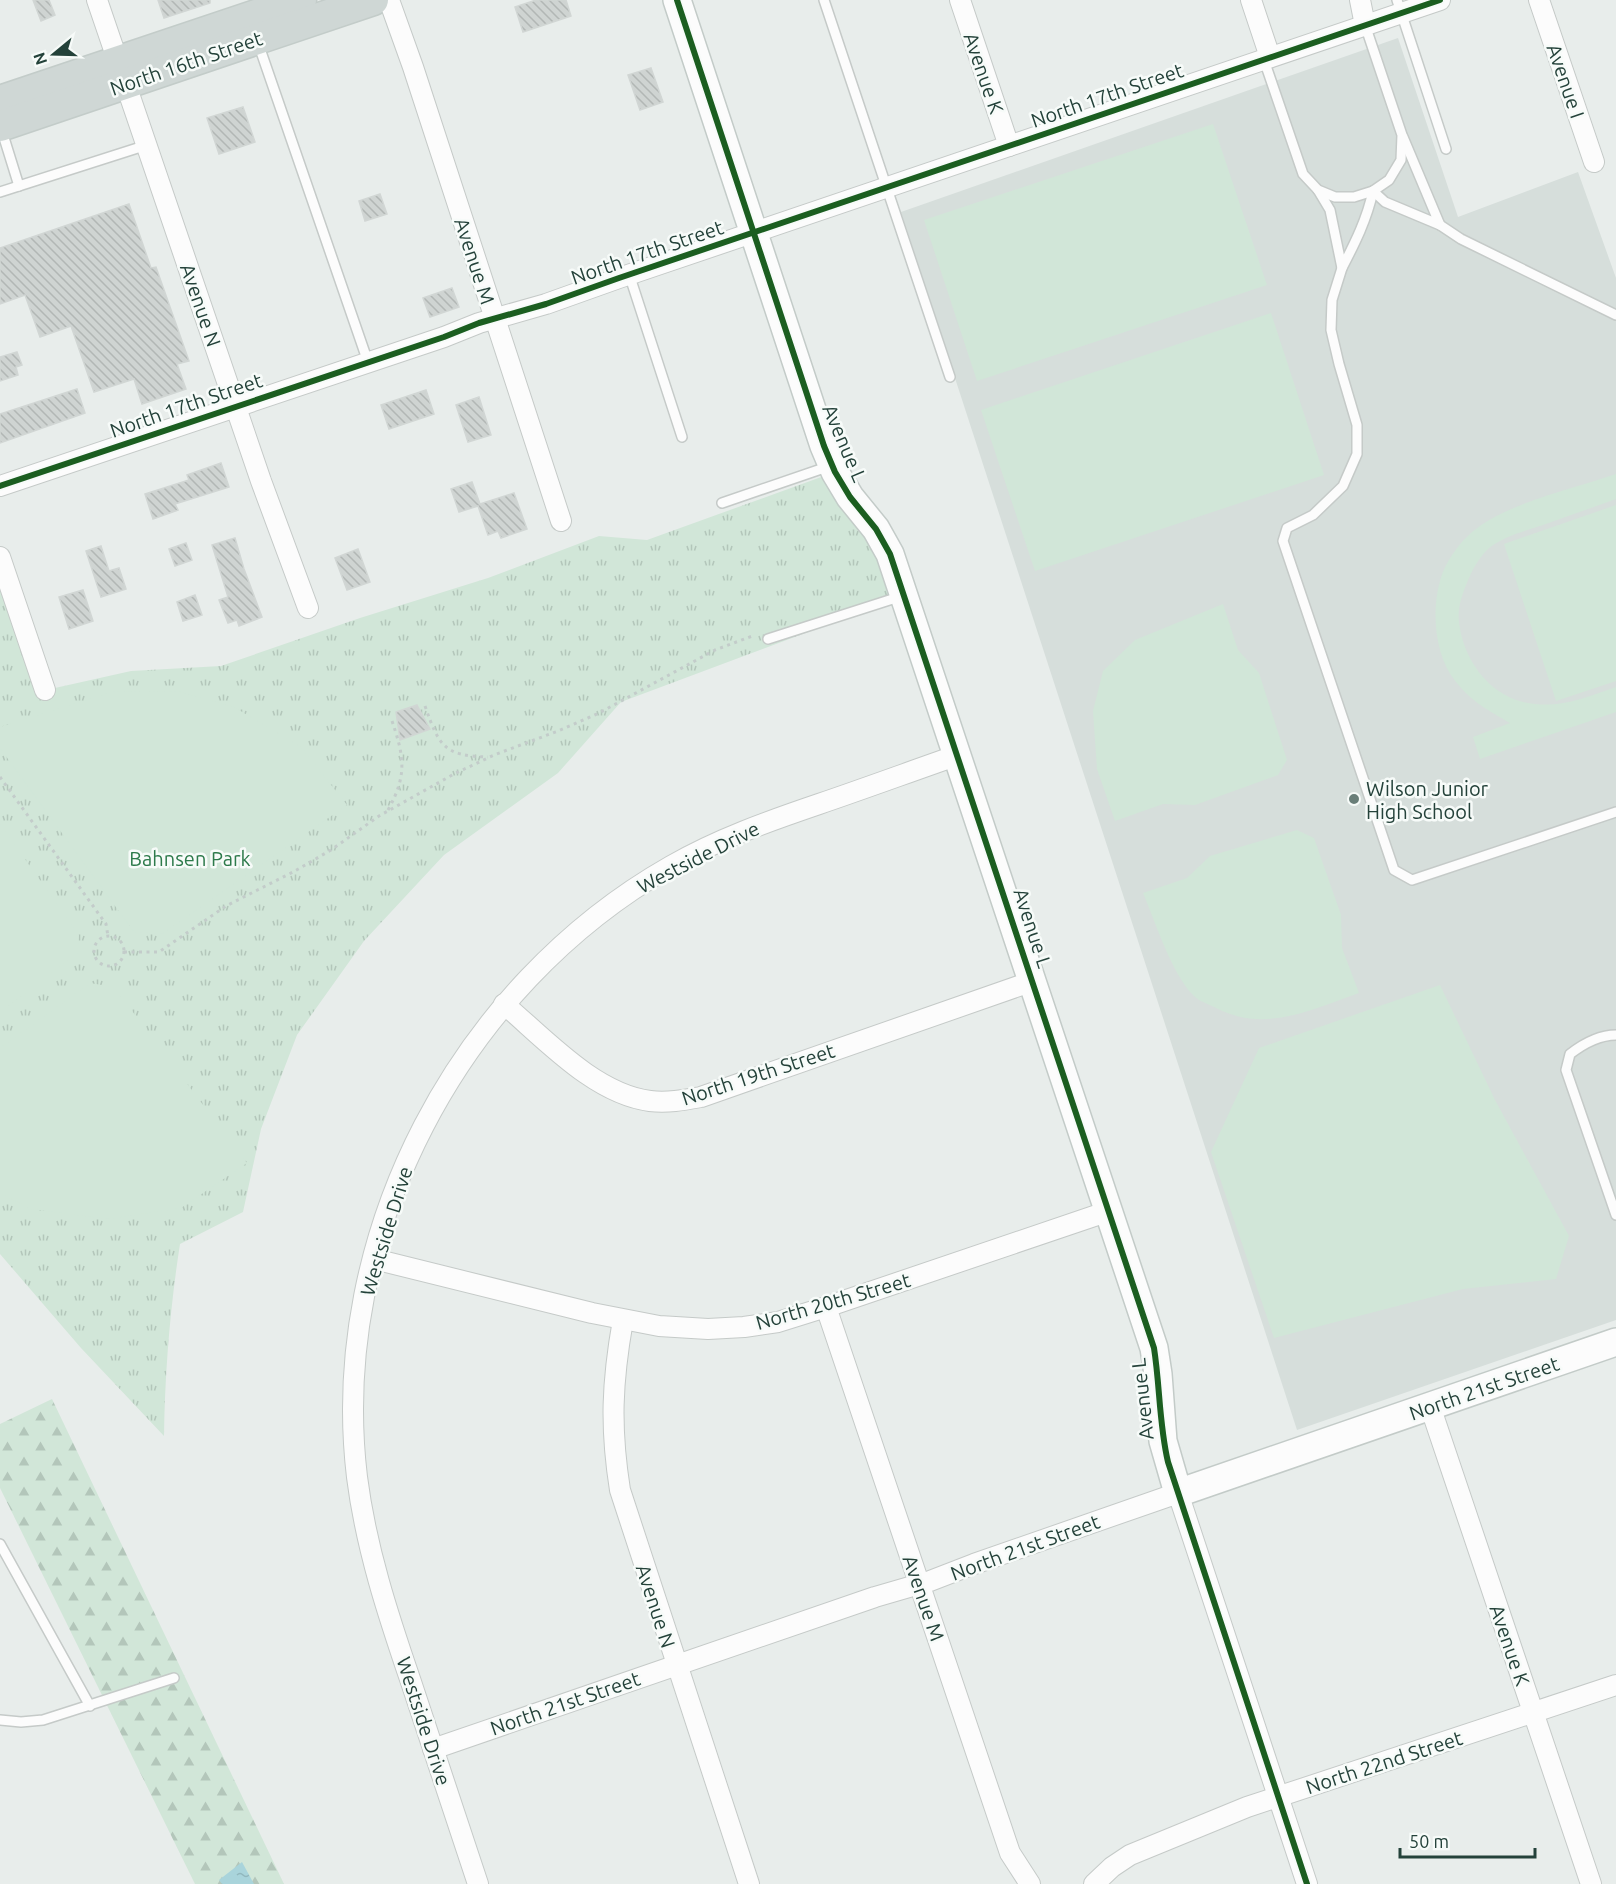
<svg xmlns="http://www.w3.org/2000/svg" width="1616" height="1884" font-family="Ubuntu,sans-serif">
	<defs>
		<pattern id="forest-firs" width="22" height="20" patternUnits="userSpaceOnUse" patternTransform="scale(1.5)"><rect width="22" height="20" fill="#d1e6d8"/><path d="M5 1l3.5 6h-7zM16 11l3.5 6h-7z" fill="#b3c6ba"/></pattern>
		<pattern id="park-tufts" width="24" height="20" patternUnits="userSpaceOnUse" patternTransform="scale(1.5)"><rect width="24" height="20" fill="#d1e6d8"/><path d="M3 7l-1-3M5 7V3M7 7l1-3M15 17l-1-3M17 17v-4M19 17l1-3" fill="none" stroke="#b3c6ba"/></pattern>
		<pattern id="water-ripples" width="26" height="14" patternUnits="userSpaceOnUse" patternTransform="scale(1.5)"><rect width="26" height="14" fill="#a9d4db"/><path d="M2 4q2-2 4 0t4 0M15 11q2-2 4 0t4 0" fill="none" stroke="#91b7bd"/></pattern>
		<pattern id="building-back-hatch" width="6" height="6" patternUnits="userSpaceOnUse" patternTransform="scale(1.5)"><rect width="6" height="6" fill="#cfd4d2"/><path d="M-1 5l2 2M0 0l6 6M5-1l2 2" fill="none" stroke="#b2b7b5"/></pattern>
	</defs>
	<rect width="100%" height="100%" fill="#e8edeb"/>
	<polygon fill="#d6dedb" points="1398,38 1458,217 1578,172 1616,278 1616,1320 1297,1430 901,212"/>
	<polygon fill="url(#forest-firs)" points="52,1399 284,1884 195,1884 0,1488 0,1424"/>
	<path fill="url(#park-tufts)" d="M835,472L904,596L621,702L558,773L444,855L364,941L297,1035L261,1129L243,1212L180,1244C170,1308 165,1371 164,1436L81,1348L0,1254V577L46,690L131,671L221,666L360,618L488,578L599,536L647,540Z"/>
	<g fill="#d1e6d8">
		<polygon points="1213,124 1267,285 977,381 924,220"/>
		<polygon points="1271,313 1324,475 1035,571 981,410"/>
		<path d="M1616,474V499C1592,508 1567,516 1543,525C1525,531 1504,536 1489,548C1481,555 1473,568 1469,578C1463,592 1457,607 1459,622C1463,658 1487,693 1523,702C1558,710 1584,698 1616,687V712L1480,759L1473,737L1510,723C1488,710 1473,703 1456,682C1435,657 1431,612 1440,581C1445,562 1460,541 1476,529C1509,503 1575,488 1616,474Z"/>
		<polygon points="1616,505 1616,681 1556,701 1504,544"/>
		<polygon points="1223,604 1238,650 1259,673 1287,760 1278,775 1195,805 1163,804 1115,821 1097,769 1093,711 1103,671 1135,640"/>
		<polygon points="177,691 234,707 301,747 347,805 162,934 134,932 0,748 0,727 112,692"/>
		<polygon points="0,824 79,935 77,954 0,1012"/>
		<path d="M1297,830L1314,838L1341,915L1342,948L1359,993C1310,1010 1264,1034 1214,1007C1208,1004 1199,1001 1194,996C1172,975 1155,921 1143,893L1187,878L1210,856Z"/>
		<polygon points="90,983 114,987 247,1163 181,1208 108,1219 31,1209 0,1193 0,1048"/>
		<polygon points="1440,985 1495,1100 1569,1236 1556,1279 1463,1289 1274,1338 1211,1152 1259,1048"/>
	</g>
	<polygon fill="url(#water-ripples)" points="242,1862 254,1884 222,1884 219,1880"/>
	<g fill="url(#building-back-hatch)" stroke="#d1d6d4" stroke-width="1.5">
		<polygon points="33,0 49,0 55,15 41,21"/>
		<polygon points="158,0 210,0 210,3 164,18"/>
		<polygon points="536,0 566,0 571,16 523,32 515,7"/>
		<polygon points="651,68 663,102 640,110 628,75"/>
		<polygon points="243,107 255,142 219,154 207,118"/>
		<polygon points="380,194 387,214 365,221 359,201"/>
		<polygon points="129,204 151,268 156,267 189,361 177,364 186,389 142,404 134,379 94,392 71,326 40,337 25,295 0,304 0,248"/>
		<polygon points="452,288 459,307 430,317 423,298"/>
		<polygon points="17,352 22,365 16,367 18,375 0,381 0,357"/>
		<polygon points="77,389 85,413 0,443 0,414"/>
		<polygon points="426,390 434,414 389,429 381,405"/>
		<polygon points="479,397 491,435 468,442 456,405"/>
		<polygon points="221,463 229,487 175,504 178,510 153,519 145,494 189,480 187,475"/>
		<polygon points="472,482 480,504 514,493 527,529 501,538 498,531 488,535 478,506 459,512 451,489"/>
		<polygon points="235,538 244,569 262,617 239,626 237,620 228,623 219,600 228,597 212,545"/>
		<polygon points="186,543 192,560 175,566 169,549"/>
		<polygon points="101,546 109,571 119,568 126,589 101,597 86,551"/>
		<polygon points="358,549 370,582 347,590 335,558"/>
		<polygon points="83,590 93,621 69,629 59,597"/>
		<polygon points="195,595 202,615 183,621 177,602"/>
		<polygon points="417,705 430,729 400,740 396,712"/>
	</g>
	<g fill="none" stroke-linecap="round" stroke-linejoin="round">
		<g stroke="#c5cac8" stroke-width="12">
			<g id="lane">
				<polyline points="824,0 950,377"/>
				<polyline points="1397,0 1446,149"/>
				<polyline points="258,43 368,362"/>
				<polyline points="1264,60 1303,174 1318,190 1335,197 1354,197 1373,191 1389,180 1401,160 1402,135 1365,25"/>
				<polyline points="1,128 19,186"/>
				<path d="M1318,190L1330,210L1342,268C1355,243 1367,219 1373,191"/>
				<polyline points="1373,191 1385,202 1440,225 1403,137"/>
				<polyline points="0,192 147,145"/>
				<polyline points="1440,225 1461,239 1616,315"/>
				<polyline points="1342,268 1332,300 1331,330 1339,364 1357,425 1357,454 1343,486 1313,515 1287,528 1283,541 1394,870 1412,880 1616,812"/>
				<polyline points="629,274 682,437"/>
				<polyline points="722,503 830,466"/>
				<polyline points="768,639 902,596"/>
				<path d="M1616,1035C1598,1035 1583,1044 1570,1054L1566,1070L1616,1215"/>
				<polyline points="0,1544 90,1706"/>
				<polyline points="0,1720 21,1722 43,1720 174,1678"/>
			</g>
		</g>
		<g stroke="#c5cac8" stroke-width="22">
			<g id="street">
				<polyline points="97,0 261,481 308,608"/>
				<polyline points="389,0 413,67 561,521"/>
				<polyline points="960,0 1009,146"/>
				<polyline points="1251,0 1270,57"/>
				<polyline points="1360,0 1365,25"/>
				<polyline points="1539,0 1594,162"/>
				<polyline points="0,486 444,337 479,323 546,304 619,278 1440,0"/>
				<polyline points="0,557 45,690"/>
				<path d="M504,1004C546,1040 595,1094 650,1101C668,1103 684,1100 701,1097L1033,981"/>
				<polyline points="374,1259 592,1313 659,1326 708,1329 744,1327 778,1322 826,1307 1109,1211"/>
				<polyline points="826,1307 1010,1853 1030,1884"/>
				<path d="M623,1320C612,1382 610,1427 620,1490L749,1884"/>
				<polyline points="1430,1406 1591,1884"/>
				<polyline points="433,1749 875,1597 930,1581 974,1564 1178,1493 1307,1884"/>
				<path d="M478,1884C456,1817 433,1750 411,1682C388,1615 366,1548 357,1477C328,1234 460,986 671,866C718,839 769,821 819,804C866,788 912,771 958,755"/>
				<polyline points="1094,1884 1112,1867 1130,1855 1247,1807 1616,1685"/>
			</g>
		</g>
		<g stroke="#c3cbc8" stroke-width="30">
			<polyline id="secondary" points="677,0 824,446 835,472 850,497 876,529 890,554 1154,1348 1158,1374 1163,1441 1178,1493 1616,1342"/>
		</g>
		<g stroke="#c3ccc9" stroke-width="33">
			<g id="primary">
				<polyline points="0,101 301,0"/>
				<polyline points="0,126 373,0"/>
			</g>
		</g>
		<g stroke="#c3ccca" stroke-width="3" stroke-dasharray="3 4.5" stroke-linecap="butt">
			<path d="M425,706C439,746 444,756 488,757"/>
			<polyline points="0,777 106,924 108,936"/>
			<path d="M388,810C408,774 404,756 391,718"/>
			<circle cx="109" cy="951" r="15"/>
			<polyline points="124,952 159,952 226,906 293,872 331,850 379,816 454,774 494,755 558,731 599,713 715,650 755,635"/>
		</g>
		<use href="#lane" stroke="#fcfcfc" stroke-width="9"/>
		<use href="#street" stroke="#fcfcfc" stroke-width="20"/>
		<use href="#secondary" stroke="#fcfcfc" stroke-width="27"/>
		<use href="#primary" stroke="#cfd7d5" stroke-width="30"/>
		<g stroke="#f7fbf9" stroke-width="10">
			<g id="cycleway">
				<path d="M677,0L824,446L835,472L850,497L876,529L890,554L1154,1348C1160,1386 1159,1424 1168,1462L1307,1884"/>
				<polyline points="0,486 444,337 479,323 546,304 619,278 1440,0"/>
			</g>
		</g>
		<use href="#cycleway" stroke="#1b5e20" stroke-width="6"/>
	</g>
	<circle fill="#697e78" stroke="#f7fbf9" stroke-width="2" cx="1354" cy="799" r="6"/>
	<g text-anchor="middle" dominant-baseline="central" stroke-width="5" stroke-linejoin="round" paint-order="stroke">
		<g font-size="20" fill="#24423a" stroke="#f7fbf9">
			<text transform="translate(186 63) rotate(-19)">North 16th Street</text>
			<text transform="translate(984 73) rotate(71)">Avenue K</text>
			<text transform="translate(1566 81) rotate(71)">Avenue I</text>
			<text transform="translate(1107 95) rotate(-19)">North 17th Street</text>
			<text transform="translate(647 252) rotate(-19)">North 17th Street</text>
			<text transform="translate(475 261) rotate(72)">Avenue M</text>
			<text transform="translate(201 305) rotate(71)">Avenue N</text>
			<text transform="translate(186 405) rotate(-19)">North 17th Street</text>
			<text transform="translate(845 443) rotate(67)">Avenue L</text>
			<text transform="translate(698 857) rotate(-27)">Westside Drive</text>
			<text transform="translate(1033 928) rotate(72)">Avenue L</text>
			<text transform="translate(758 1074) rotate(-18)">North 19th Street</text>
			<text transform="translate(386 1231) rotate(-73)">Westside Drive</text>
			<text transform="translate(833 1301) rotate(-16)">North 20th Street</text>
			<text transform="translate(1484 1388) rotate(-19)">North 21st Street</text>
			<text transform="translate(1142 1399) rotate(-96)">Avenue L</text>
			<text transform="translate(1025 1547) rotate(-20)">North 21st Street</text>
			<text transform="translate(924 1598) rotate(71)">Avenue M</text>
			<text transform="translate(656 1606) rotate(72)">Avenue N</text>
			<text transform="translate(1510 1645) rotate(71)">Avenue K</text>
			<text transform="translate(565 1703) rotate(-19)">North 21st Street</text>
			<text transform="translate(424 1721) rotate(72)">Westside Drive</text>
			<text transform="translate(1384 1762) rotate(-18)">North 22nd Street</text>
		</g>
		<g font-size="20" fill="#24423a" stroke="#f7fbf9" text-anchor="start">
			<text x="1366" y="788">Wilson Junior<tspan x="1366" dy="23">High School</tspan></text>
		</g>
		<g font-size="20" fill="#2d7a4b" stroke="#f7fbf9">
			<text x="190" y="858">Bahnsen Park</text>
		</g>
	</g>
	<g transform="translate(54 54) rotate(251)" stroke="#f7fbf9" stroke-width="4.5" paint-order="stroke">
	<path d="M0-4.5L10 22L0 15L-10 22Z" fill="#24423a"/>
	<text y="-9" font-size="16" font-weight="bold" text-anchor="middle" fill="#24423a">N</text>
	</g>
	<path d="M1400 1848v9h135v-9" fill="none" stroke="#24423a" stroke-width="3"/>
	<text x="1409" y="1848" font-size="18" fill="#24423a" stroke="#f7fbf9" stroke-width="4.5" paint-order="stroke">50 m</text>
</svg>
